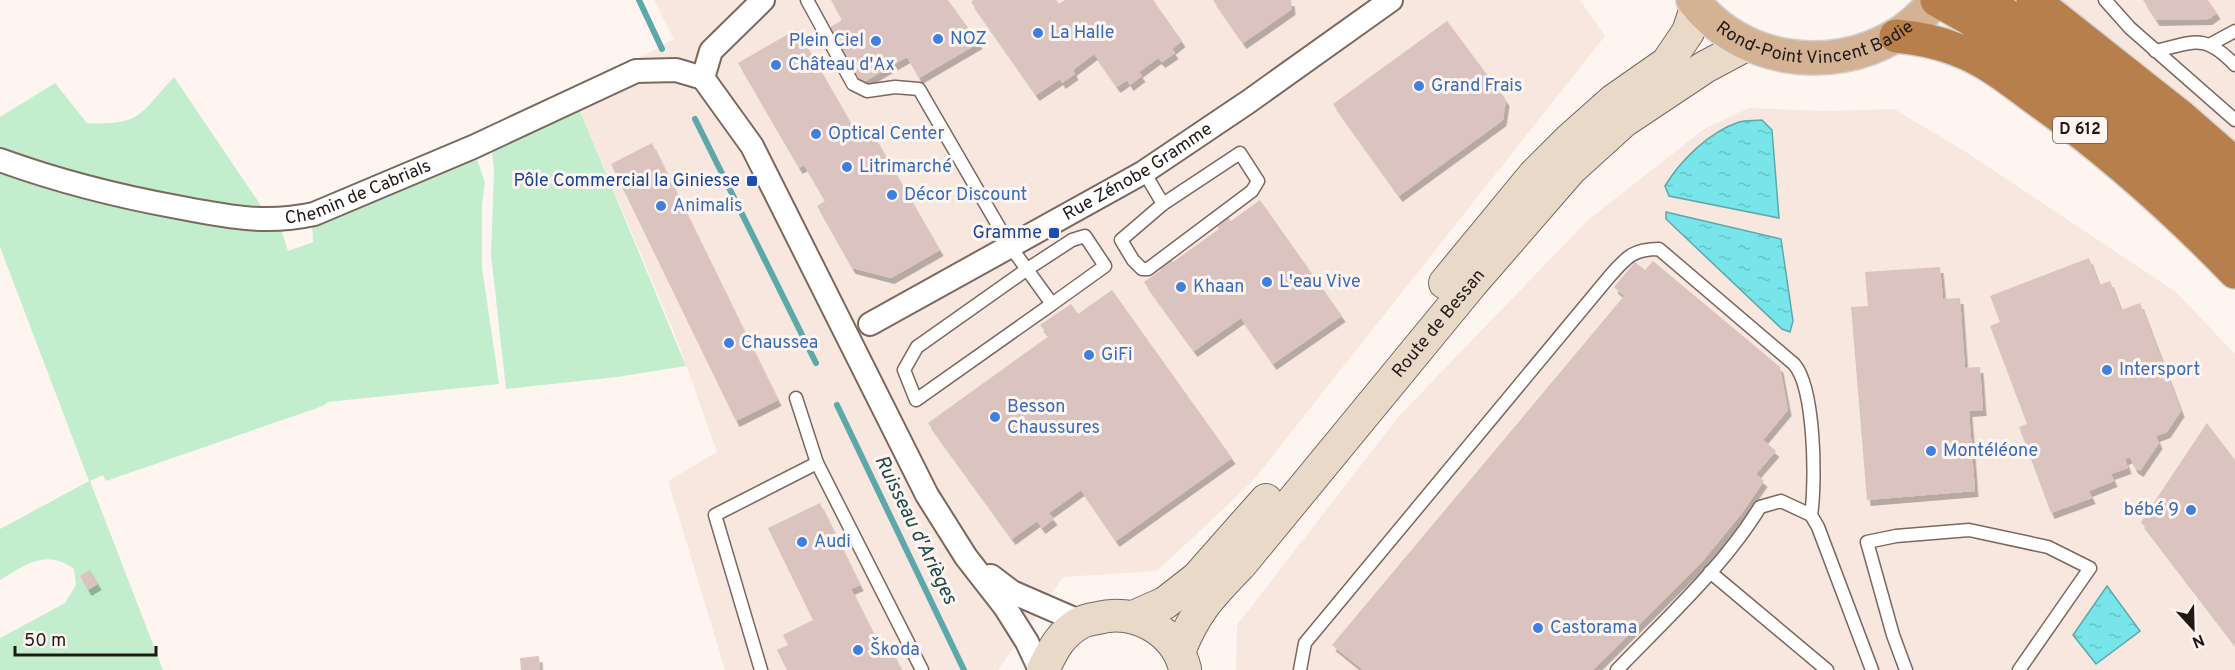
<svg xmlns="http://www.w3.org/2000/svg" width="2235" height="670" font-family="Overpass,sans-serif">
	<defs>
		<pattern id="water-ripples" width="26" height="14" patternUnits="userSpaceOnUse" patternTransform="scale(1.5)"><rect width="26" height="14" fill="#77e5e9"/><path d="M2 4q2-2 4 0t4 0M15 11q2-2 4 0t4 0" fill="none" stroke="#67c4c7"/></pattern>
		<filter id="shadow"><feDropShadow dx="3.5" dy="6" stdDeviation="0" flood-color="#0004"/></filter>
	</defs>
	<rect width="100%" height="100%" fill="#fef5f1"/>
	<g fill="#f8e7de">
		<polygon points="654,0 1580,0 1605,36 1251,483 1157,571 1063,577 998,670 725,670 668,481 717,452 676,337 573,94 674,39"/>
		<polygon points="2048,0 2235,0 2235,150"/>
		<polygon points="1749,108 1825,111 1894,109 1963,150 2176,292 2235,354 2235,670 1236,670 1237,625 1399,416 1588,220 1704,129"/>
	</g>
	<g fill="#c3eece">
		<path d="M174,77L266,213L210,206L46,170L0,151V117L55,83L87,123C143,125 139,114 174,77Z"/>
		<polygon points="578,106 686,366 617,377 506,389 491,255 494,171 491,142"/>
		<path d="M475,153L485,183L482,205V267L499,384L328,402L323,406L106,481L103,475L90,481L163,670H0V638L65,603L76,585L74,569C45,548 26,565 0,580V529L89,481L0,247V166L280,226L288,251L313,242L312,223Z"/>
	</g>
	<g fill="url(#water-ripples)" stroke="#5da8aa" stroke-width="1.5">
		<path d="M1762,120L1772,130L1779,218L1669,196L1665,186C1680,161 1709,132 1739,122C1746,120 1755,121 1762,120Z"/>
		<polygon points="1666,212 1781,239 1793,321 1790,332 1782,329 1666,219"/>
		<polygon points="2107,586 2140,631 2096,664 2073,635"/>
	</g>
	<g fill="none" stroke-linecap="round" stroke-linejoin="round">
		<g stroke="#5da8aa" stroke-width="6">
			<polyline points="639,0 662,49"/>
			<polyline points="695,119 816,363"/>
			<polyline points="837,405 964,670"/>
		</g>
	</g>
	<g fill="#dbc3c0" filter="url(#shadow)">
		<polygon points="831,0 948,0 979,43 919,78 907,57 862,83 829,28 842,20"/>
		<polygon points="973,0 1056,0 1059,4 1065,0 1153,0 1182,41 1172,49 1175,53 1162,62 1158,58 1139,72 1142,76 1130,85 1127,80 1117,87 1094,54 1073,70 1075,74 1062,83 1060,79 1036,95 971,2"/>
		<polygon points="1213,0 1291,0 1292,9 1243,43"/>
		<polygon points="2143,0 2208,0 2217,13 2209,19 2156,20"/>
		<polygon points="1447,21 1506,100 1503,120 1399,196 1333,104"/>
		<polygon points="797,29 857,134 869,127 940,250 891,278 852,268 817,206 825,201 804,165 799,168 738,63"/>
		<polygon points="652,143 778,400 736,421 611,164"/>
		<polygon points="1260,200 1342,316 1273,364 1241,318 1194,351 1144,282 1161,270 1158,265 1169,257 1173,262 1219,229 1216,224 1227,216 1231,221"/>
		<polygon points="2089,258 2099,285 2110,281 2121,310 2140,303 2181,411 2167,432 2156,436 2159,443 2140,471 2134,467 2130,457 2125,459 2128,468 2111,474 2114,481 2089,491 2092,498 2051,513 2019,427 2027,424 1990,326 2000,322 1990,296"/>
		<polygon points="1653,261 1780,367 1788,410 1763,440 1776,451 1756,474 1764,481 1742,513 1702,562 1593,670 1363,670 1332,645 1624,296 1614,287 1635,262 1645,270"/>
		<polygon points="1940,267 1943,299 1960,298 1965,368 1980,367 1983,410 1969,411 1975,491 1867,500 1851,307 1868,306 1865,272"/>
		<polygon points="1112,290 1232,458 1116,541 1081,490 1049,513 1054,519 1042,528 1037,521 1012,539 928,423 1049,336 1040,325 1071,304 1078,314"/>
		<polygon points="2207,423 2235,460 2235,645 2141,522"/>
		<polygon points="820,503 860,585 851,589 883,653 891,649 901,670 787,670 777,650 788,645 783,635 813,620 768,528"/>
		<polygon points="90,570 98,584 88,590 80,576"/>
		<polygon points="539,656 540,670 521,670 520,658"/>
	</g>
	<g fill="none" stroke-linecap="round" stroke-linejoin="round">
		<g stroke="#7b685f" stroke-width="15">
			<g id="lane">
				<polyline points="807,0 853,84 867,91 895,87 919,89 1010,246 1052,304 916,400 904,370 917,347 1026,270 1072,240 1085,236 1105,266 1052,304"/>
				<polyline points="2105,0 2130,28 2235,120"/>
				<polyline points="2211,44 2235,31"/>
				<path d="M2155,51C2195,42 2204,33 2235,65"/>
				<polygon points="1240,153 1258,181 1252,191 1148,269 1142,269 1133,260 1121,240 1163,204"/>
				<polyline points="1144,172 1163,204"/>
				<polyline points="796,398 817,463 922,670"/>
				<polyline points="1710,572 1827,670"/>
				<polyline points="761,670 715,515 817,463"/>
				<path d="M1300,670L1305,643L1609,277C1626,258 1632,249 1659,249L1794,364C1815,388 1816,482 1811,515"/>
				<path d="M1617,670C1665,620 1724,566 1760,507L1781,501L1811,515L1818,527L1872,670"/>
				<polyline points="1906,670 1893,635 1867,542 1896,536 1969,530 2048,547 2090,568 2019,670"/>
			</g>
		</g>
		<g stroke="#7b685f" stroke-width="26">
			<g id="street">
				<polyline points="703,78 752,146 927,495 966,557 1005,607 1027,642 1040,670"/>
				<polyline points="703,78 711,51 763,0"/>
				<path id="s1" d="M0,160C58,181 117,196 177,207C225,216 265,225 314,214L473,147L636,71L676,70L703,78"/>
				<path id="s2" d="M870,324L1144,172L1248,102L1391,0"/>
				<polyline points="991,576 1012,592 1081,622"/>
			</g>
		</g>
		<g stroke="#7b685f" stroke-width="34">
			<g id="secondary">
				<polyline points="1445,283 1534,175 1569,140 1614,100 1667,63 1688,32 1697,5"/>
				<polyline points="1133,617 1165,603 1197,578 1266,500"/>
				<path id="s3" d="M1179,652C1195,611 1211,595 1241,564L1472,283L1570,170L1624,121L1705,67L1748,44"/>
				<path d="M1043,670C1053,650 1059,635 1080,623C1085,620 1092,619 1098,618C1135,608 1176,631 1185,669"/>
			</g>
		</g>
		<g stroke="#d3d1d0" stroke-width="36">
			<g id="primary">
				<path id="s4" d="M1693,0C1740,62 1830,75 1895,36C1911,27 1924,14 1936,0"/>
			</g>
		</g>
		<g stroke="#d3d1d0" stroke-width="36">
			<g id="highway">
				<polyline points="1937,0 1969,18 2072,93 2198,197 2235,237"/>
				<path d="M1985,0C2072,61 2160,123 2235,198"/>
				<polyline points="2033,0 2181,117 2235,164"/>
				<path d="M1896,36C1918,38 1938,42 1958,50C1988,61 2014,83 2039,101C2110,152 2174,209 2235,272"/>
			</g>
		</g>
		<use href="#lane" stroke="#fff" stroke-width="12"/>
		<use href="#street" stroke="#fff" stroke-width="22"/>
		<use href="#secondary" stroke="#e9d9c9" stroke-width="32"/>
		<use href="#primary" stroke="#d4b294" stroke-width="33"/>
		<use href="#highway" stroke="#b77f4c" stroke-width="33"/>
	</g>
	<g fill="#3f7fe0" stroke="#fef5f1" stroke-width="2">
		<circle cx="1038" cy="33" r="6"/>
		<circle cx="938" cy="39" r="6"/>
		<circle cx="876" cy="41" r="6"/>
		<circle cx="776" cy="65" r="6"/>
		<circle cx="1419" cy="86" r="6"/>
		<circle cx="816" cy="134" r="6"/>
		<circle cx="847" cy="167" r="6"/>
		<circle cx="892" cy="195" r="6"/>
		<circle cx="661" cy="206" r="6"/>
		<circle cx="1267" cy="282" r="6"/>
		<circle cx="1181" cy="287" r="6"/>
		<circle cx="729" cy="343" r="6"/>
		<circle cx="1089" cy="355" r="6"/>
		<circle cx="2107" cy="370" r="6"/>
		<circle cx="995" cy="417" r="6"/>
		<circle cx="1931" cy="451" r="6"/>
		<circle cx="2191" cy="510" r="6"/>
		<circle cx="802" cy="542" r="6"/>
		<circle cx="1538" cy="628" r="6"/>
		<circle cx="858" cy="650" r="6"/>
	</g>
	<g fill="#1a4fb4" stroke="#fef5f1" stroke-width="2">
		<rect x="746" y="175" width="12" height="12" rx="3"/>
		<rect x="1048" y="227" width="12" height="12" rx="3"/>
	</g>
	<g text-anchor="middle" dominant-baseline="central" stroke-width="6" stroke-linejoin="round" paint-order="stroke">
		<rect fill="#fef5f1" stroke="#635b58" stroke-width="1.5" x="2053" y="117" width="54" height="26" rx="4.5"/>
		<g font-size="16" font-weight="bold" fill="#211916">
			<text x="2080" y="130">D 612</text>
		</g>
		<g font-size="18" fill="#211916" stroke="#fef5f1">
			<text stroke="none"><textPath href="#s4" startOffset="140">Rond-Point Vincent Badie</textPath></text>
			<text stroke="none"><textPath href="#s2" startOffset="308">Rue Zénobe Gramme</textPath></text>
			<text stroke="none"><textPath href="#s1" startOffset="370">Chemin de Cabrials</textPath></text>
			<text stroke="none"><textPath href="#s3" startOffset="420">Route de Bessan</textPath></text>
		</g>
		<g font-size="18" fill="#366cbe" stroke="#fef5f1" text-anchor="start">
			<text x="1050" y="33">La Halle</text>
			<text x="950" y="39">NOZ</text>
			<text x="864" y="41" text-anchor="end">Plein Ciel</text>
			<text x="788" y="65">Château d'Ax</text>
			<text x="1431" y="86">Grand Frais</text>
			<text x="828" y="134">Optical Center</text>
			<text x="859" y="167">Litrimarché</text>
			<text x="904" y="195">Décor Discount</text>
			<text x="673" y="206">Animalis</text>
			<text x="1279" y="282">L'eau Vive</text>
			<text x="1193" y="287">Khaan</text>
			<text x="741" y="343">Chaussea</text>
			<text x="1101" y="355">GiFi</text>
			<text x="2119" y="370">Intersport</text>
			<text x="1007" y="407">Besson<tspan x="1007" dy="21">Chaussures</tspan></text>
			<text x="1943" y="451">Montéléone</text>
			<text x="2179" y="510" text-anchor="end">bébé 9</text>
			<text x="814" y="542">Audi</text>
			<text x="1550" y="628">Castorama</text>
			<text x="870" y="650">Škoda</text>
		</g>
		<g font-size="18" fill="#164399" stroke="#fef5f1" text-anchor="end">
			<text x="740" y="181">Pôle Commercial la Giniesse</text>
			<text x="1042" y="233">Gramme</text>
		</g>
		<g font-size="20" font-style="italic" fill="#194b4d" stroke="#fef5f1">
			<text transform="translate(915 530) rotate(64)">Ruisseau d'Arièges</text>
		</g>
	</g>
	<g transform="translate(2193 628) rotate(158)" stroke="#fef5f1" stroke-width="4.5" paint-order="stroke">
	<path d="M0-4.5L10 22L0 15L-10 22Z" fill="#211916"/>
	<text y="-9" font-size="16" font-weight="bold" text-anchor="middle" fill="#211916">N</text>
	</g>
	<path d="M15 646v9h141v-9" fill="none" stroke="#211916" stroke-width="3"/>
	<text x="24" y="646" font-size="18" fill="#211916" stroke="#fef5f1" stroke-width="4.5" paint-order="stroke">50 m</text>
</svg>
